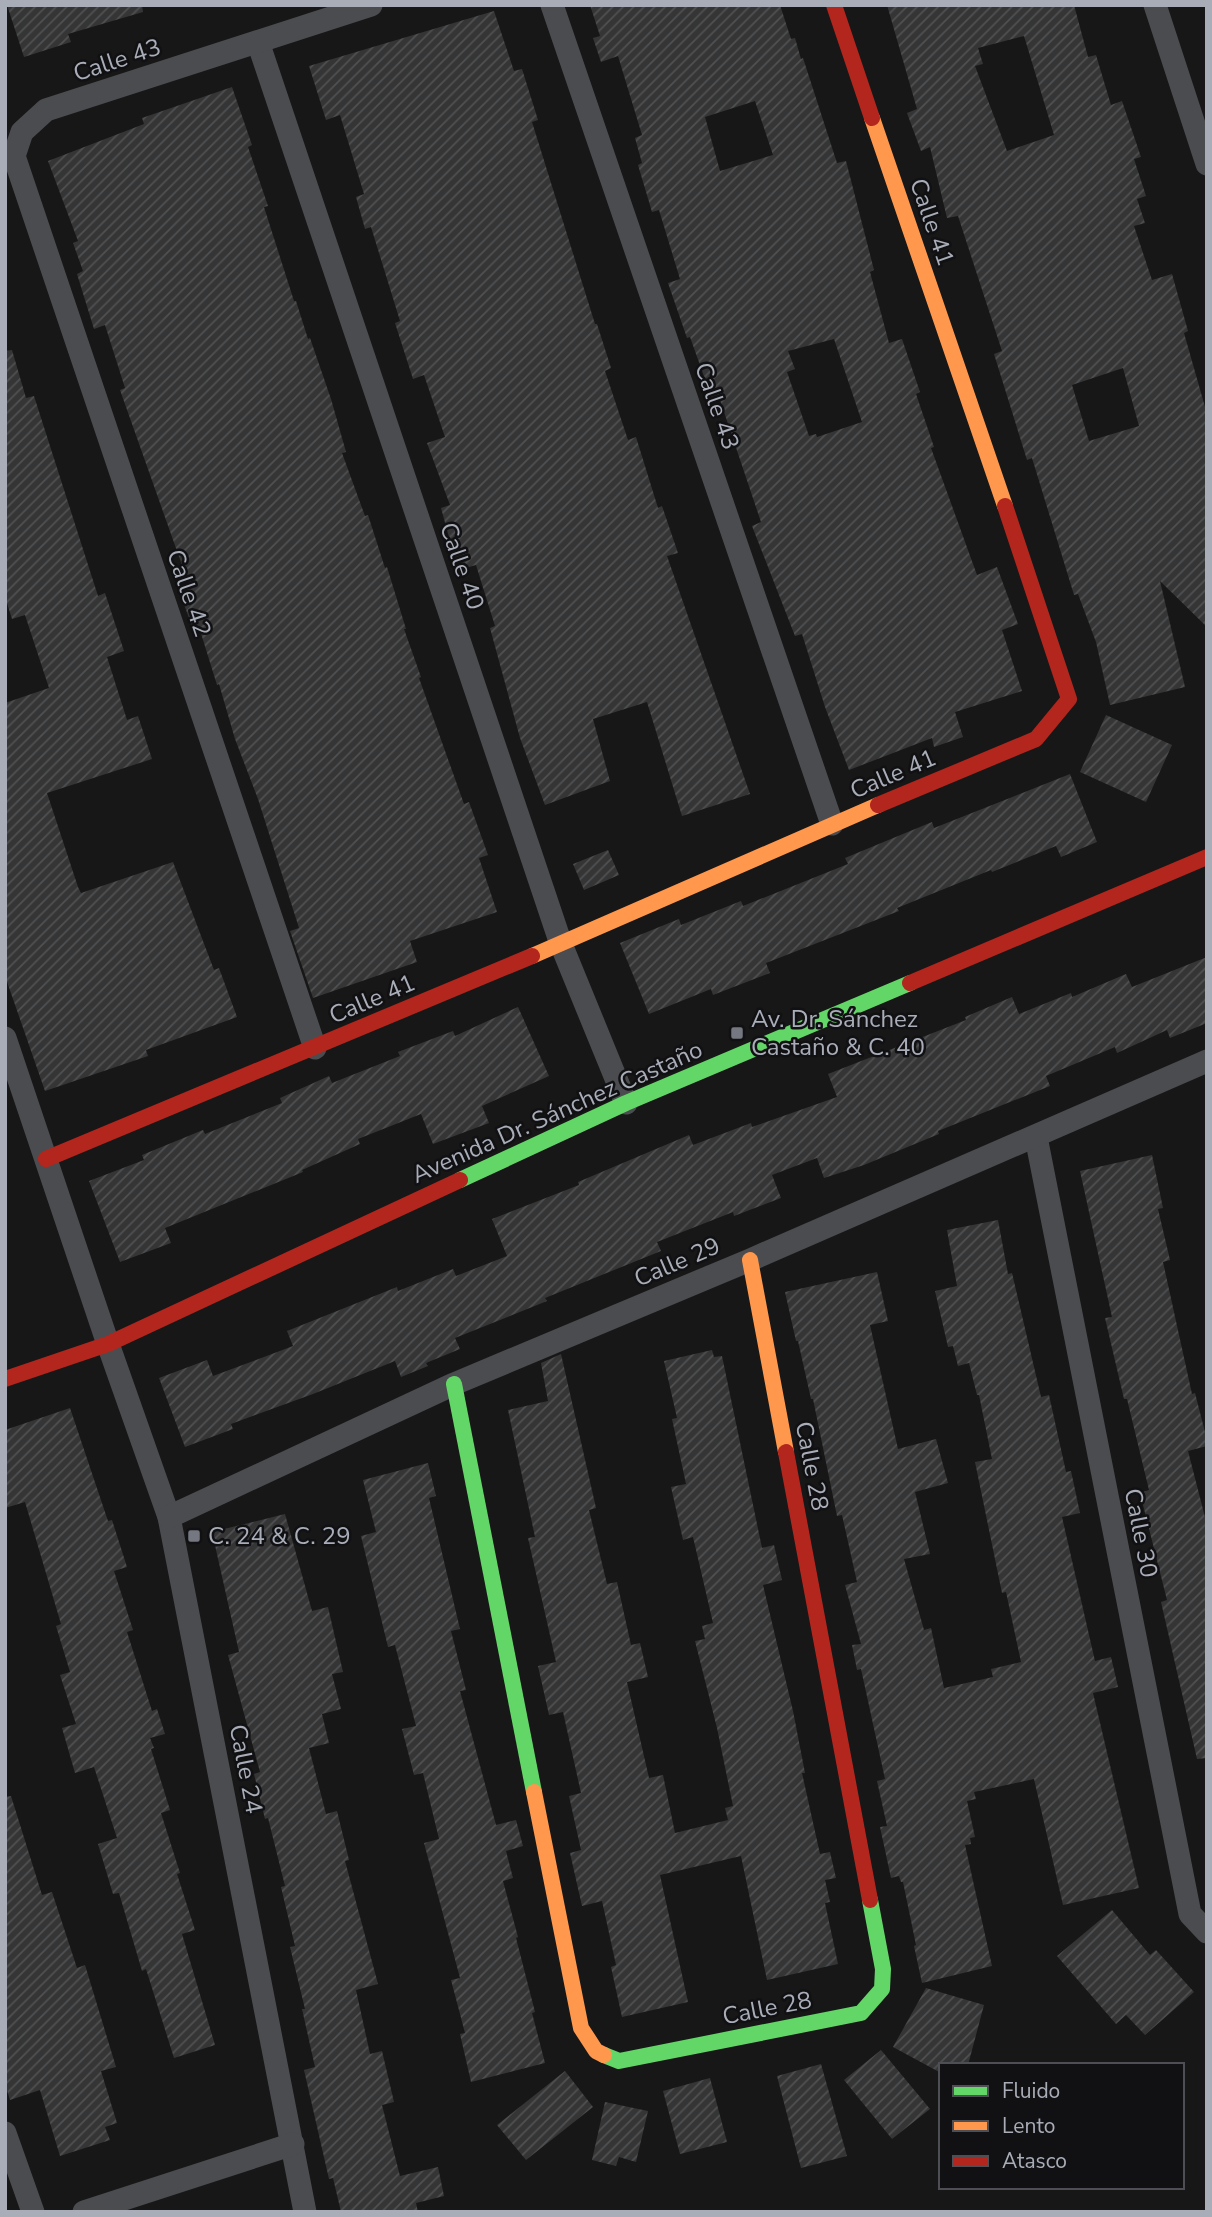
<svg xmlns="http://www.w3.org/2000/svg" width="1212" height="2217" font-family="'Nunito Sans',sans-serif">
	<defs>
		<pattern id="building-hatch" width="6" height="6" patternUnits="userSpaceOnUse" patternTransform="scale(1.75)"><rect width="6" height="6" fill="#353536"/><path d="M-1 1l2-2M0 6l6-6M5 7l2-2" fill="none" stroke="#4f5051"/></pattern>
	</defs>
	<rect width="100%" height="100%" fill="#171717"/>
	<g fill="url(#building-hatch)" fill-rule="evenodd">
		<polygon points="7,5 142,5 143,12 68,34 71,42 24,57"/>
		<path d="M590,5H780L791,39L795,38L801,59L803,58L837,163L846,161L874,270L870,272L889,343L902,339L920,392L916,394L934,447L931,448L977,575L997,567L1018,624L1002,630L1022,691L955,712L963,737L934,747L932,738L849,770L825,707L802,634L795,636L752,526L761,522L719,397L712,399L690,337L687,338L668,283L680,279L659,210L652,212L638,165L642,163L635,138L642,135L618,56L601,62L593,38L600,36ZM755,101L773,155L720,171L705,117ZM834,339L862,422L817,437L816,434L809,436L787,372L795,369L788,351Z"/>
		<path d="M887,5H1074L1088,57L1096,55L1111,105L1122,101L1141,157L1134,159L1146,196L1137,199L1145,223L1134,226L1152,280L1172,274L1188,331L1184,333L1207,414V627L1160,581L1185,687L1110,705L1096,642L1078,594L1074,595L1032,458L1027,460L994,354L1002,351L958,216L947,218L930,147L921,151L907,113L917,109ZM1024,36L1054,135L1007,151L975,66L983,64L978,48ZM1123,368L1139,426L1089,441L1072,385Z"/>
		<polygon points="494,11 514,71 522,69 538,120 532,122 595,324 597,324 611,368 605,371 628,440 636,437 658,508 662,506 678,553 667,556 750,794 682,816 647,702 593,719 610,781 545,805 520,738 490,628 495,626 476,565 458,570 441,508 450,505 427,443 445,437 424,375 413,379 395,323 400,321 371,227 365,229 356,197 364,194 340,115 326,120 309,66"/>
		<polygon points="232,87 252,145 248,147 268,206 264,207 294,301 296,301 308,339 310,338 331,399 346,452 342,453 365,516 368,515 385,568 387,567 406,629 404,629 421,677 419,678 464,804 469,802 488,855 479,858 497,912 410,941 417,962 313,998 290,931 299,928 258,799 235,739 219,684 217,685 199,627 193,629 178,588 189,585 120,390 125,388 105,325 94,329 77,274 83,271 73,243 78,241 48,161 144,124 142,118"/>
		<polygon points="12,350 26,398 34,396 98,596 105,593 124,651 107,657 127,720 138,716 152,759 47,793 78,887 81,893 173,862 214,970 219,968 237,1017 146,1050 148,1056 45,1091 5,976 5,703 49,688 25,615 12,619 5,597 5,351"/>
		<polygon points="1106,715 1172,745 1146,802 1080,772"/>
		<polygon points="1070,774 1097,842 1061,857 1056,846 992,872 991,870 897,908 899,911 766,963 770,973 713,995 711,989 649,1014 620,943 679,919 681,925 741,901 743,906 848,864 845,858 886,841 932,822 934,828"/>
		<polygon points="608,850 619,875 584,890 573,864"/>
		<polygon points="1207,957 1207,1023 1170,1038 1167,1030 1117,1053 1115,1047 1046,1076 1050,1086 938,1131 939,1134 864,1165 824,1178 817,1158 772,1175 781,1198 734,1216 733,1212 657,1242 661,1251 545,1298 547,1301 455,1338 460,1349 426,1363 428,1366 401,1377 395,1361 313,1394 231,1424 233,1429 185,1447 159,1378 207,1360 213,1376 293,1346 287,1331 397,1287 398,1291 453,1269 456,1276 507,1256 492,1219 579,1185 578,1182 689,1135 693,1145 751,1123 752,1127 837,1097 828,1074 966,1020 965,1017 1012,997 1019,1014 1071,993 1072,997 1126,974 1132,987"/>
		<polygon points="518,1007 549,1076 482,1106 489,1123 433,1144 421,1114 358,1139 360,1144 302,1170 303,1172 165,1228 171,1243 120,1262 89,1181 144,1160 142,1155 203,1130 205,1134 282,1103 280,1098 329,1076 332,1083 400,1056 398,1052 453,1031 455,1036"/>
		<polygon points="1152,1155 1163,1208 1158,1209 1170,1260 1163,1262 1192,1394 1195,1393 1207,1440 1207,1446 1188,1451 1207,1525 1207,1758 1197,1759 1161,1602 1167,1600 1140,1493 1149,1490 1127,1399 1124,1399 1105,1318 1112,1317 1080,1171"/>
		<polygon points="998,1220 1008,1274 1012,1273 1041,1397 1049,1395 1066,1472 1071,1471 1080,1513 1062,1517 1095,1661 1111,1657 1118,1687 1093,1693 1139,1888 1063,1905 1034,1779 974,1792 976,1799 967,1801 975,1837 970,1838 971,1844 965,1845 992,1966 922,1983 914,1946 916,1945 903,1882 901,1882 899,1876 891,1878 880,1827 887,1826 877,1781 885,1779 861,1669 857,1670 852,1645 861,1644 845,1585 857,1582 842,1515 837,1516 813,1399 811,1399 798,1341 796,1341 785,1292 877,1272 888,1321 870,1325 898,1449 936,1439 948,1483 915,1492 930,1554 904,1559 924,1630 931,1628 944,1688 993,1677 991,1669 1021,1662 1006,1592 1002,1593 975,1462 992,1459 979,1395 977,1395 969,1363 958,1366 953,1346 948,1347 935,1291 957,1286 947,1230"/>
		<polygon points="712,1350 714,1357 722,1356 762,1548 774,1545 782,1580 763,1585 793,1711 805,1773 802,1773 820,1854 830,1852 836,1878 825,1880 830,1902 825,1903 838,1964 767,1980 741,1856 660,1875 688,2002 622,2017 611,1967 616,1965 602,1901 582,1906 570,1853 581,1850 569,1796 581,1793 563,1712 549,1715 538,1666 556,1662 528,1538 535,1537 508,1410 548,1401 541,1363 561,1354 596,1508 589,1510 607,1584 617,1582 631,1645 640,1643 648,1677 627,1682 649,1778 663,1775 675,1833 728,1820 725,1808 733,1806 717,1728 695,1641 705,1639 702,1626 713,1623 693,1537 683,1540 671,1487 686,1484 672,1419 677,1418 664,1361"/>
		<polygon points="70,1408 108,1521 112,1520 127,1567 114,1571 133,1630 127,1632 152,1711 157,1709 165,1734 150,1738 154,1748 151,1749 170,1810 161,1813 180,1873 177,1874 195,1930 182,1934 215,2045 174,2058 146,1969 142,1971 119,1893 113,1894 98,1844 117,1838 94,1767 75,1773 62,1728 76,1724 60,1675 70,1672 56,1626 61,1624 25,1502 5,1508 5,1430"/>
		<polygon points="428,1463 436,1496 429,1498 460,1629 451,1631 466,1690 460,1691 496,1825 516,1820 523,1846 506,1851 513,1878 503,1881 518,1937 516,1938 535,2012 532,2013 545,2063 471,2082 460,2034 465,2033 451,1980 460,1978 424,1843 439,1839 423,1773 414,1775 402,1729 416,1726 395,1645 388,1647 361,1536 376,1532 363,1480"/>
		<polygon points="285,1514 312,1611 328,1607 343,1672 332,1674 341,1709 322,1714 329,1743 309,1748 326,1814 337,1811 349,1860 345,1861 378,1984 356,1990 370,2054 382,2051 394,2102 382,2105 400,2176 438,2167 444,2196 416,2203 418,2212 341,2212 333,2178 329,2179 304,2070 315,2067 302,2009 305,2009 290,1947 295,1946 281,1887 285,1886 268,1818 265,1819 254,1774 260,1772 228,1655 239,1652 212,1532"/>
		<polygon points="11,1796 42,1895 52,1892 77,1968 85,1965 116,2067 101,2071 117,2123 105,2127 110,2140 60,2156 40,2090 10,2100 5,2084 5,1797"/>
		<polygon points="1112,1910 1150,1955 1156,1950 1194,1992 1145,2035 1126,2015 1116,2024 1057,1956"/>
		<polygon points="926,1988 984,2005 968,2065 941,2065 941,2073 893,2047"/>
		<polygon points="881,2050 930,2109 892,2139 844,2080"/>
		<polygon points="821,2064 847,2156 801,2168 777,2076"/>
		<polygon points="565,2071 593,2107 526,2160 497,2125"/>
		<polygon points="710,2078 727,2142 680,2154 663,2091"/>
		<polygon points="605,2102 648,2111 636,2162 619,2157 616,2166 592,2160"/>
	</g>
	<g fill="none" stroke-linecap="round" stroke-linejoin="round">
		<g stroke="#4b4c50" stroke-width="23">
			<polyline points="552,5 832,824"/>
			<polyline points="1155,5 1207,164"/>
			<polyline points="258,42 561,944 626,1103"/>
			<polyline points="5,1038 108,1344 169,1517 305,2212"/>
			<polyline points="315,1048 14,156 22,132 46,110 371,5"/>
			<polyline points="1036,1137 1190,1914 1207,1932"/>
			<polyline points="169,1517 454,1384 750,1260 1207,1061"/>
			<polyline points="5,2133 33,2212"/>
			<polyline points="84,2212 293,2144"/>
		</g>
		<g stroke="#63d668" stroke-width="16">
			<polyline points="460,1180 626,1103 910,983"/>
			<polyline points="454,1384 534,1792"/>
			<polyline points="604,2055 619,2061 861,2013 882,1989 883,1969 870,1900"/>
		</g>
		<g stroke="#ff974d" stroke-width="16">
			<polyline points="872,118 1005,506"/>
			<polyline points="532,956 878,805"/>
			<polyline points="750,1260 786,1452"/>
			<polyline points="534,1792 581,2028 596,2051 604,2055"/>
		</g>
		<g stroke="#b3261e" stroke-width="16">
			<polyline points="834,5 872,118"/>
			<polyline points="878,805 1036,739 1069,699 1005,506"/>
			<polyline points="910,983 1207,857"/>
			<polyline points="46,1159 532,956"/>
			<polyline points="5,1379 108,1344 460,1180"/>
			<polyline points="786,1452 870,1900"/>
		</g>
	</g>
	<g fill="#757880" stroke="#111113" stroke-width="2.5">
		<rect x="730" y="1026" width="14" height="14" rx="3.5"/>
		<rect x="187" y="1529" width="14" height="14" rx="3.5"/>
	</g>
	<g text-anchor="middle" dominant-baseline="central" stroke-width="5" stroke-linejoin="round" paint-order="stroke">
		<g font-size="24" fill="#a8adb8" stroke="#111113">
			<text transform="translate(117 60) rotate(-18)">Calle 43</text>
			<text transform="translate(932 222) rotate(71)">Calle 41</text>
			<text transform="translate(717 406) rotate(71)">Calle 43</text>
			<text transform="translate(462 566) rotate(71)">Calle 40</text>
			<text transform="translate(189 593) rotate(71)">Calle 42</text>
			<text transform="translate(893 774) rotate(-23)">Calle 41</text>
			<text transform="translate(372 999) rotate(-23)">Calle 41</text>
			<text transform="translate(557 1112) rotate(-24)">Avenida Dr. Sánchez Castaño</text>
			<text transform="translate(677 1262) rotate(-23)">Calle 29</text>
			<text transform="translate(812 1466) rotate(79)">Calle 28</text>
			<text transform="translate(1141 1533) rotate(79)">Calle 30</text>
			<text transform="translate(246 1769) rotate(79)">Calle 24</text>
			<text transform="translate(767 2008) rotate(-11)">Calle 28</text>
		</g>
		<g font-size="24" fill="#a8adb8" stroke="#111113" text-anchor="start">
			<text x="751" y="1019">Av. Dr. Sánchez<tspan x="751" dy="28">Castaño &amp; C. 40</tspan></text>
			<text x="208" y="1536">C. 24 &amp; C. 29</text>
		</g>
	</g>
	<rect width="1212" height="2217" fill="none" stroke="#a8adb8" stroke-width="14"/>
	<rect x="939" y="2063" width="245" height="126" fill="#111113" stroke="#4d4f55" stroke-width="2"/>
	<rect x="953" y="2086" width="35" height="10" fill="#63d668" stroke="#4d4f55" stroke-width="2"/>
	<text x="1002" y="2098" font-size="21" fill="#a8adb8">Fluido</text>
	<rect x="953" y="2121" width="35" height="10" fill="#ff974d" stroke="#4d4f55" stroke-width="2"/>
	<text x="1002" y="2133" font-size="21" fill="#a8adb8">Lento</text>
	<rect x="953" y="2156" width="35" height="10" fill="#b3261e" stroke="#4d4f55" stroke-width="2"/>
	<text x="1002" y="2168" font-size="21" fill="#a8adb8">Atasco</text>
</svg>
